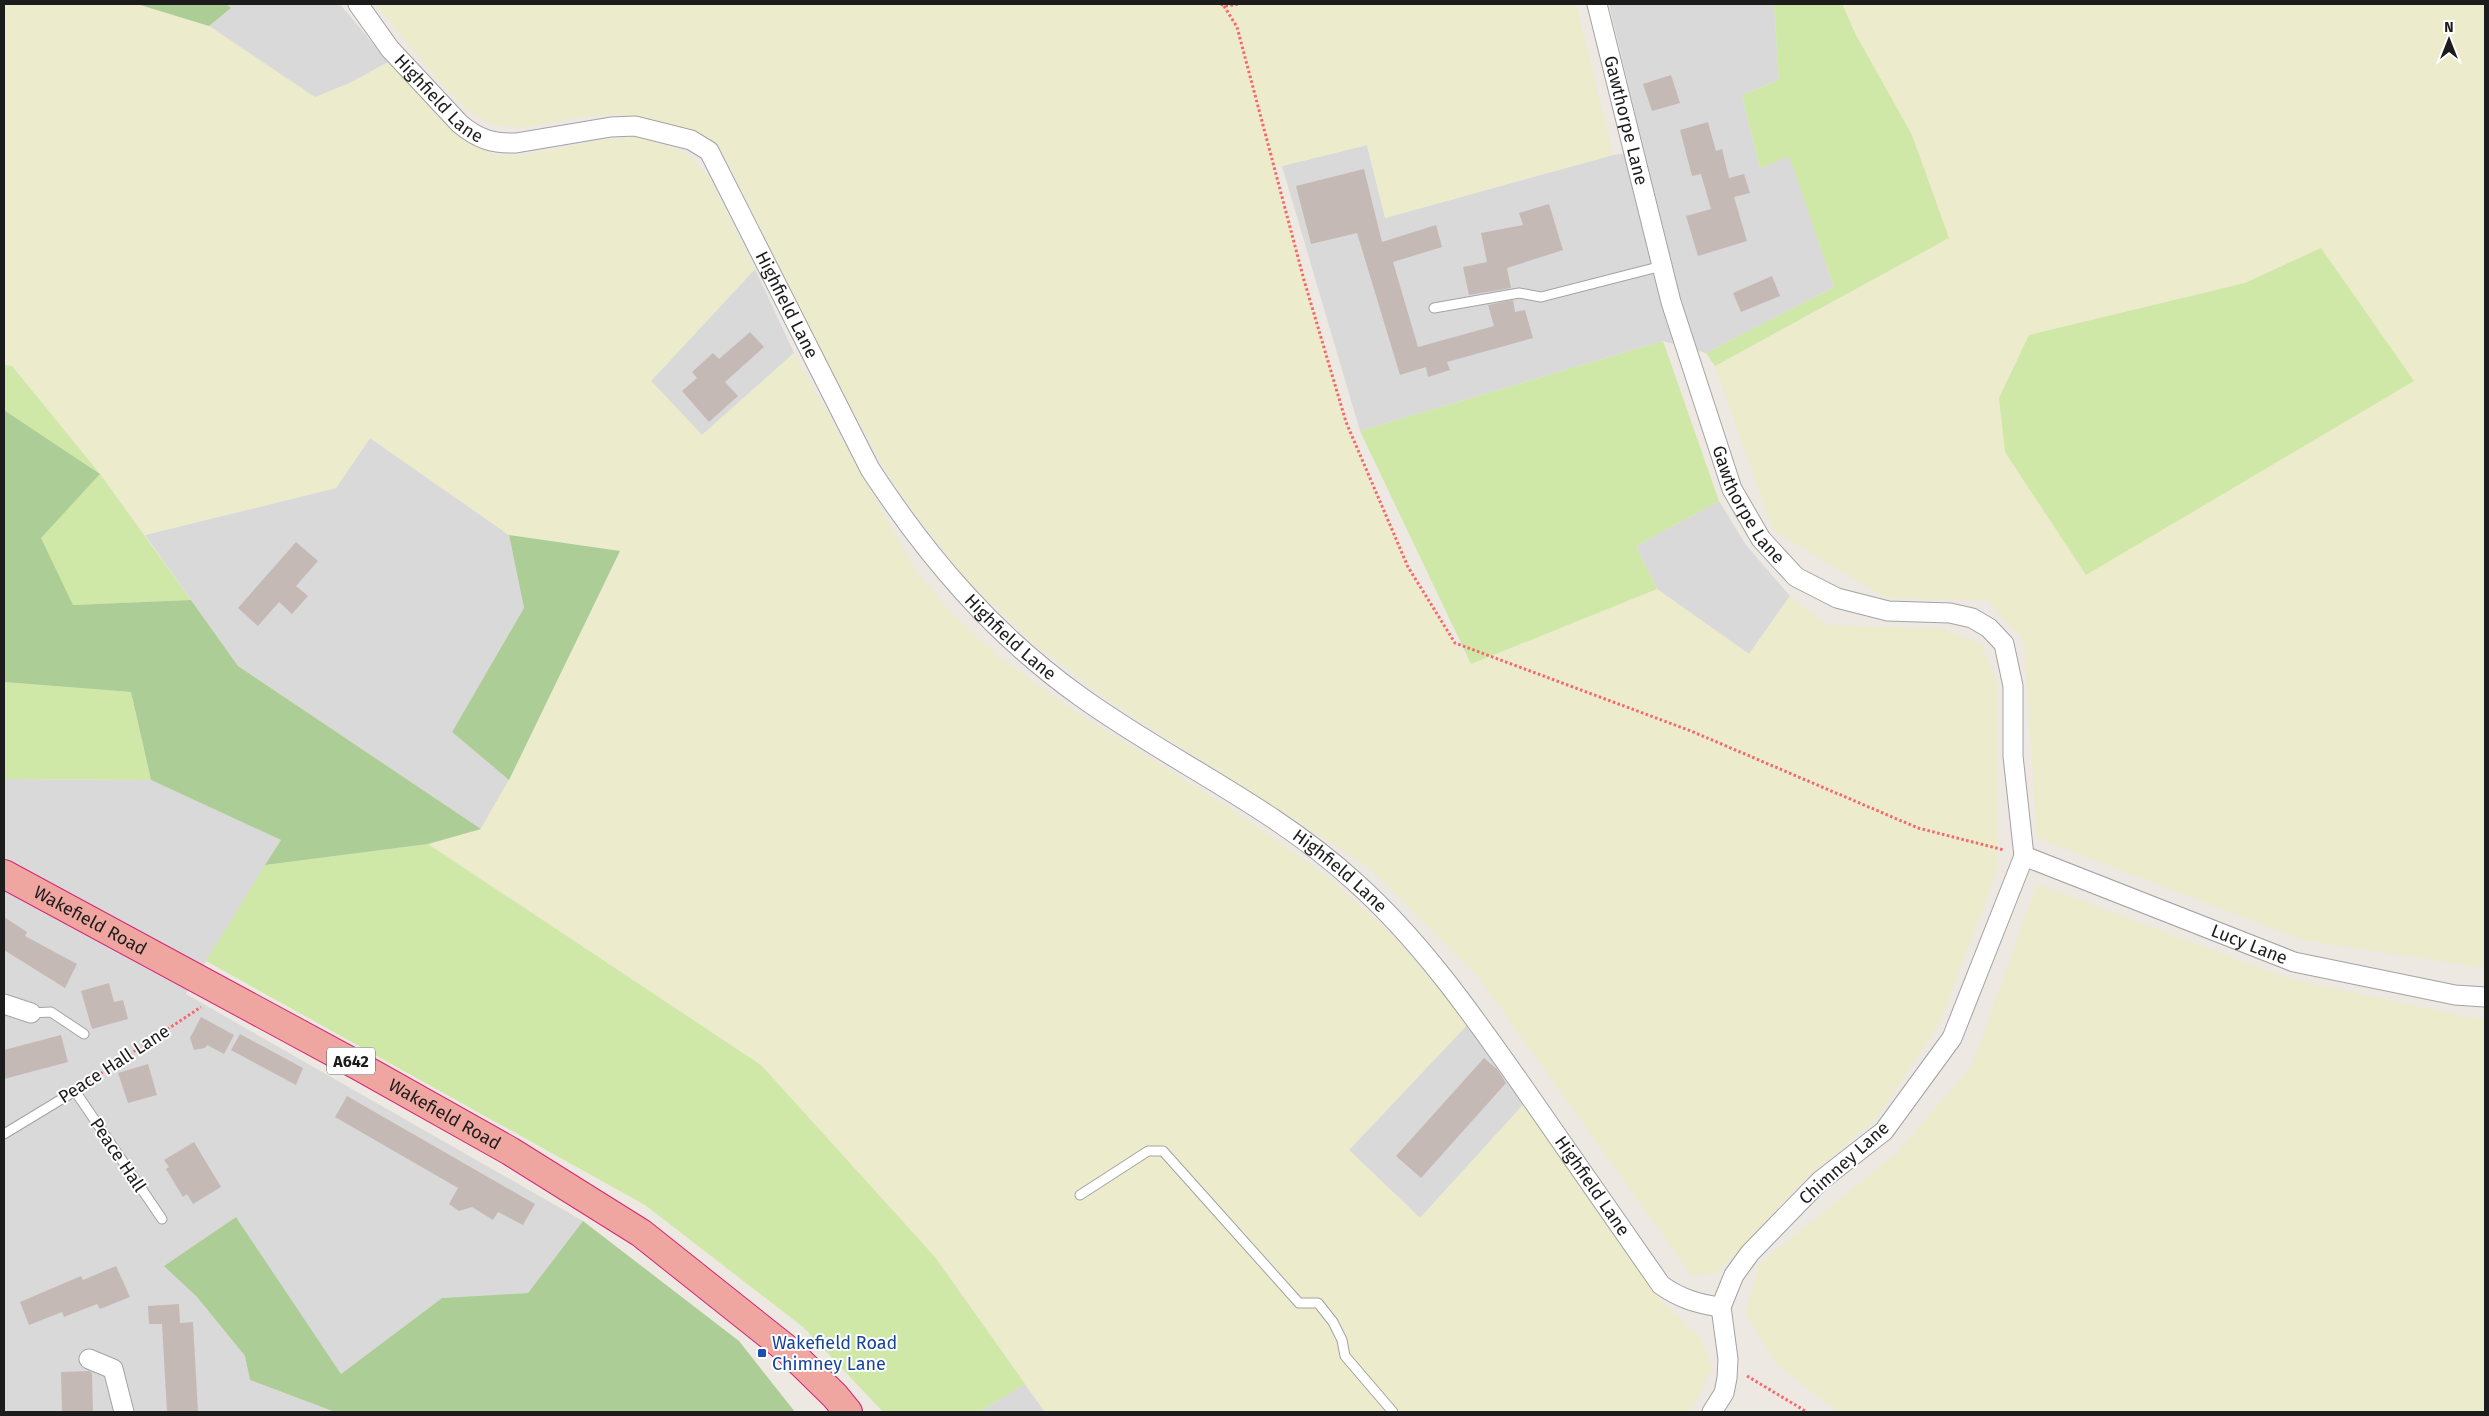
<svg xmlns="http://www.w3.org/2000/svg" width="2489" height="1416" font-family="'Fira Sans',sans-serif">
	<rect width="100%" height="100%" fill="#ede8e1"/>
	<g fill="#dad9d9">
		<polygon points="226,4 340,4 388,62 352,82 315,98 209,26 231,8"/>
		<polygon points="1609,4 1774,4 1779,80 1742,95 1760,168 1789,155 1834,287 1706,353 1663,341 1360,431 1282,166 1367,145 1385,218 1613,155 1644,151"/>
		<polygon points="755,269 794,353 702,435 651,381"/>
		<polygon points="370,438 509,535 524,608 452,732 509,780 481,829 238,666 145,535 336,488"/>
		<polygon points="1719,501 1746,545 1790,596 1749,654 1657,589 1636,546"/>
		<polygon points="4,779 151,780 281,840 186,994 583,1221 528,1293 442,1298 341,1374 236,1217 165,1266 197,1297 245,1356 250,1380 335,1412 4,1412"/>
		<polygon points="1468,1024 1509,1080 1523,1105 1420,1218 1349,1150"/>
		<polygon points="1025,1384 1045,1412 979,1412"/>
	</g>
	<g fill="#ecebcc" fill-rule="evenodd">
		<polygon points="4,4 137,4 209,26 315,97 352,82 388,62 470,142 493,155 520,156 596,141 637,137 680,150 692,158 710,179 755,269 651,381 702,435 794,353 914,568 953,615 998,656 1063,704 1231,809 1328,877 1396,939 1468,1024 1349,1150 1420,1218 1523,1105 1660,1300 1701,1338 1712,1369 1690,1412 1045,1412 935,1257 761,1065 428,844 481,828 509,780 620,551 509,535 370,438 336,488 145,535 100,474 12,366 4,365"/>
		<polygon points="375,4 1576,4 1613,155 1385,218 1367,145 1274,168 1346,422 1408,567 1455,643 1471,664 1657,589 1749,654 1790,596 1827,625 1943,629 1981,644 1997,682 1997,870 1940,1022 1878,1116 1799,1185 1718,1272 1692,1276 1476,974 1370,868 1109,701 1030,640 963,576 906,502 883,466 831,370 721,149 714,142 690,131 619,115 586,116 522,128 489,124 467,110 444,87"/>
		<path d="M1842,4H2485V968L2303,940L2037,838L2024,641L1987,600L1886,598L1773,530L1715,366L1949,238ZM2322,248L1999,398L2029,335L2245,283Z"/>
		<polygon points="2037,884 2286,978 2471,1018 2485,1019 2485,1412 1831,1412 1834,1409 1776,1364 1746,1314 1758,1265 1898,1152 1972,1065"/>
	</g>
	<g fill="#cfe8a7">
		<polygon points="1774,4 1842,4 1856,35 1912,135 1949,238 1715,366 1706,353 1834,287 1789,156 1760,168 1742,95 1779,80"/>
		<polygon points="2321,248 2414,381 2086,575 2005,452 1999,398 2029,335 2245,283"/>
		<polygon points="1663,341 1719,501 1636,546 1657,589 1471,664 1360,431"/>
		<polygon points="4,365 12,366 100,474 191,600 73,605 40,538 100,474 4,410"/>
		<polygon points="4,682 131,692 151,780 4,779"/>
		<polygon points="428,844 761,1065 935,1257 1025,1384 979,1412 883,1412 803,1327 645,1205 206,961 265,865"/>
	</g>
	<g fill="#adcd96">
		<polygon points="137,4 226,4 231,8 209,26"/>
		<polygon points="4,410 100,474 41,538 73,605 191,600 238,666 481,829 428,844 265,865 281,840 151,780 131,692 4,682"/>
		<polygon points="509,535 620,551 509,780 452,732 524,608"/>
		<polygon points="236,1217 341,1374 442,1298 528,1293 583,1221 739,1341 795,1412 335,1412 250,1380 245,1356 197,1297 164,1266"/>
	</g>
	<g fill="#c5b9b5">
		<polygon points="1671,75 1680,103 1652,111 1643,84"/>
		<polygon points="1708,122 1716,151 1722,149 1729,178 1744,174 1750,193 1734,197 1747,241 1698,256 1686,216 1711,209 1701,174 1692,176 1680,130"/>
		<polygon points="1364,169 1382,242 1436,225 1442,247 1393,262 1418,347 1494,326 1488,305 1513,300 1515,312 1525,310 1533,338 1447,362 1450,370 1428,377 1426,367 1400,375 1357,233 1311,244 1296,186"/>
		<polygon points="1549,204 1563,250 1507,268 1511,288 1469,295 1463,267 1487,262 1481,233 1523,225 1519,213"/>
		<polygon points="1772,276 1780,296 1741,312 1733,293"/>
		<polygon points="750,332 764,347 725,382 738,396 709,422 682,391 697,378 692,372 713,353 719,359"/>
		<polygon points="296,542 318,561 296,586 308,596 292,614 279,602 258,626 238,608"/>
		<polygon points="4,917 27,932 25,936 77,964 65,988 4,950"/>
		<polygon points="109,983 114,1002 123,1000 128,1019 92,1029 81,991"/>
		<polygon points="201,1017 234,1035 224,1054 207,1045 205,1048 194,1050 190,1038"/>
		<polygon points="240,1034 303,1068 296,1085 231,1050"/>
		<polygon points="61,1035 68,1062 4,1079 4,1050"/>
		<polygon points="1484,1058 1497,1069 1506,1083 1421,1178 1396,1156"/>
		<polygon points="148,1064 157,1095 128,1103 118,1073"/>
		<polygon points="347,1096 535,1204 523,1225 498,1212 493,1220 472,1207 459,1211 449,1204 458,1188 335,1117"/>
		<polygon points="194,1142 221,1187 193,1204 187,1194 183,1197 166,1169 169,1167 164,1160"/>
		<polygon points="116,1266 130,1297 100,1309 97,1304 64,1317 62,1312 29,1325 20,1302 81,1276 83,1280"/>
		<polygon points="179,1304 180,1323 193,1322 198,1412 167,1412 162,1324 149,1324 148,1306"/>
		<polygon points="89,1371 92,1373 93,1412 62,1412 61,1372"/>
	</g>
	<g fill="none" stroke-linecap="round" stroke-linejoin="round">
		<g stroke="#a3a3a3" stroke-width="11">
			<g id="service">
				<polyline points="1434,308 1519,293 1541,297 1662,266"/>
				<polyline points="31,1013 51,1012 84,1034"/>
				<polyline points="4,1134 75,1091 162,1219"/>
				<polyline points="1080,1195 1148,1151 1163,1151 1299,1303 1318,1303 1333,1322 1342,1340 1345,1356 1393,1412"/>
			</g>
		</g>
		<g stroke="#a3a3a3" stroke-width="21">
			<g id="minor">
				<path id="s1" d="M358,4L390,49L460,124C478,139 493,144 516,143L611,127L635,126L691,140L709,151L870,469C928,558 994,635 1081,697C1170,761 1272,806 1354,881C1419,939 1469,1010 1519,1081C1567,1149 1614,1217 1661,1285C1681,1299 1698,1304 1721,1307"/>
				<path id="s2" d="M1597,4L1671,302L1732,489L1761,539L1796,577L1837,598L1888,611L1950,613L1972,618L1989,628L2004,644L2013,686V756L2024,856L1952,1038L1884,1131L1820,1181L1750,1253L1734,1275L1721,1307L1728,1359L1727,1378L1724,1393L1712,1412"/>
				<path id="s3" d="M2024,856L2294,962L2455,995L2485,997"/>
				<polyline points="4,1004 31,1013"/>
				<polyline points="89,1359 113,1369 124,1412"/>
			</g>
		</g>
		<g stroke="#d52578" stroke-width="30">
			<g id="trunk">
				<path id="s4" d="M4,874L357,1065L510,1151L641,1233L788,1350L835,1396L848,1412"/>
			</g>
		</g>
		<g stroke="#f8676b" stroke-width="3" stroke-dasharray="2.5 2.5" stroke-linecap="butt">
			<polyline points="1221,4 1224,6 1240,4"/>
			<polyline points="1224,6 1237,27 1304,280 1346,422 1408,567 1455,643 1691,731 1918,828 2004,850"/>
			<polyline points="88,1082 201,1007"/>
			<polyline points="1747,1376 1807,1412"/>
		</g>
		<use href="#service" stroke="#fff" stroke-width="9"/>
		<use href="#minor" stroke="#fff" stroke-width="19"/>
		<use href="#trunk" stroke="#f0a6a0" stroke-width="28"/>
	</g>
	<rect fill="#1a4fb4" stroke="#fff" stroke-width="2" x="757" y="1348" width="10" height="10" rx="2.5"/>
	<g text-anchor="middle" dominant-baseline="central" stroke-width="4" stroke-linejoin="round" paint-order="stroke">
		<rect fill="#fff" stroke="#606060" stroke-width="1" x="327" y="1047.5" width="48" height="27" rx="4"/>
		<g font-size="16" font-weight="bold" fill="#1c1c1c">
			<text x="351" y="1061">A642</text>
		</g>
		<g font-size="18" fill="#1c1c1c" stroke="#fff">
			<text stroke="none"><textPath href="#s1" startOffset="125">Highfield Lane</textPath></text>
			<text stroke="none"><textPath href="#s2" startOffset="120">Gawthorpe Lane</textPath></text>
			<text stroke="none"><textPath href="#s1" startOffset="590">Highfield Lane</textPath></text>
			<text stroke="none"><textPath href="#s2" startOffset="525">Gawthorpe Lane</textPath></text>
			<text stroke="none"><textPath href="#s1" startOffset="994">Highfield Lane</textPath></text>
			<text stroke="none"><textPath href="#s1" startOffset="1399">Highfield Lane</textPath></text>
			<text stroke="none"><textPath href="#s4" startOffset="98">Wakefield Road</textPath></text>
			<text stroke="none"><textPath href="#s3" startOffset="242">Lucy Lane</textPath></text>
			<text transform="translate(114 1064) rotate(-33)">Peace Hall Lane</text>
			<text stroke="none"><textPath href="#s4" startOffset="502">Wakefield Road</textPath></text>
			<text transform="translate(118 1155) rotate(56)">Peace Hall</text>
			<text transform="translate(1844 1163) rotate(-42)">Chimney Lane</text>
			<text stroke="none"><textPath href="#s1" startOffset="1804">Highfield Lane</textPath></text>
		</g>
		<g font-size="18" fill="#164399" stroke="#fff" text-anchor="start">
			<text x="772" y="1343">Wakefield Road<tspan x="772" dy="21">Chimney Lane</tspan></text>
		</g>
	</g>
	<rect width="2489" height="1416" fill="none" stroke="#1c1c1c" stroke-width="10"/>
	<g transform="translate(2449 40)" stroke="#ffffff" stroke-width="4" paint-order="stroke">
	<path d="M0-4L9 19L0 12L-9 19Z" fill="#1c1c1c"/>
	<text y="-8" font-size="14" font-weight="bold" text-anchor="middle" fill="#1c1c1c">N</text>
	</g>
</svg>
